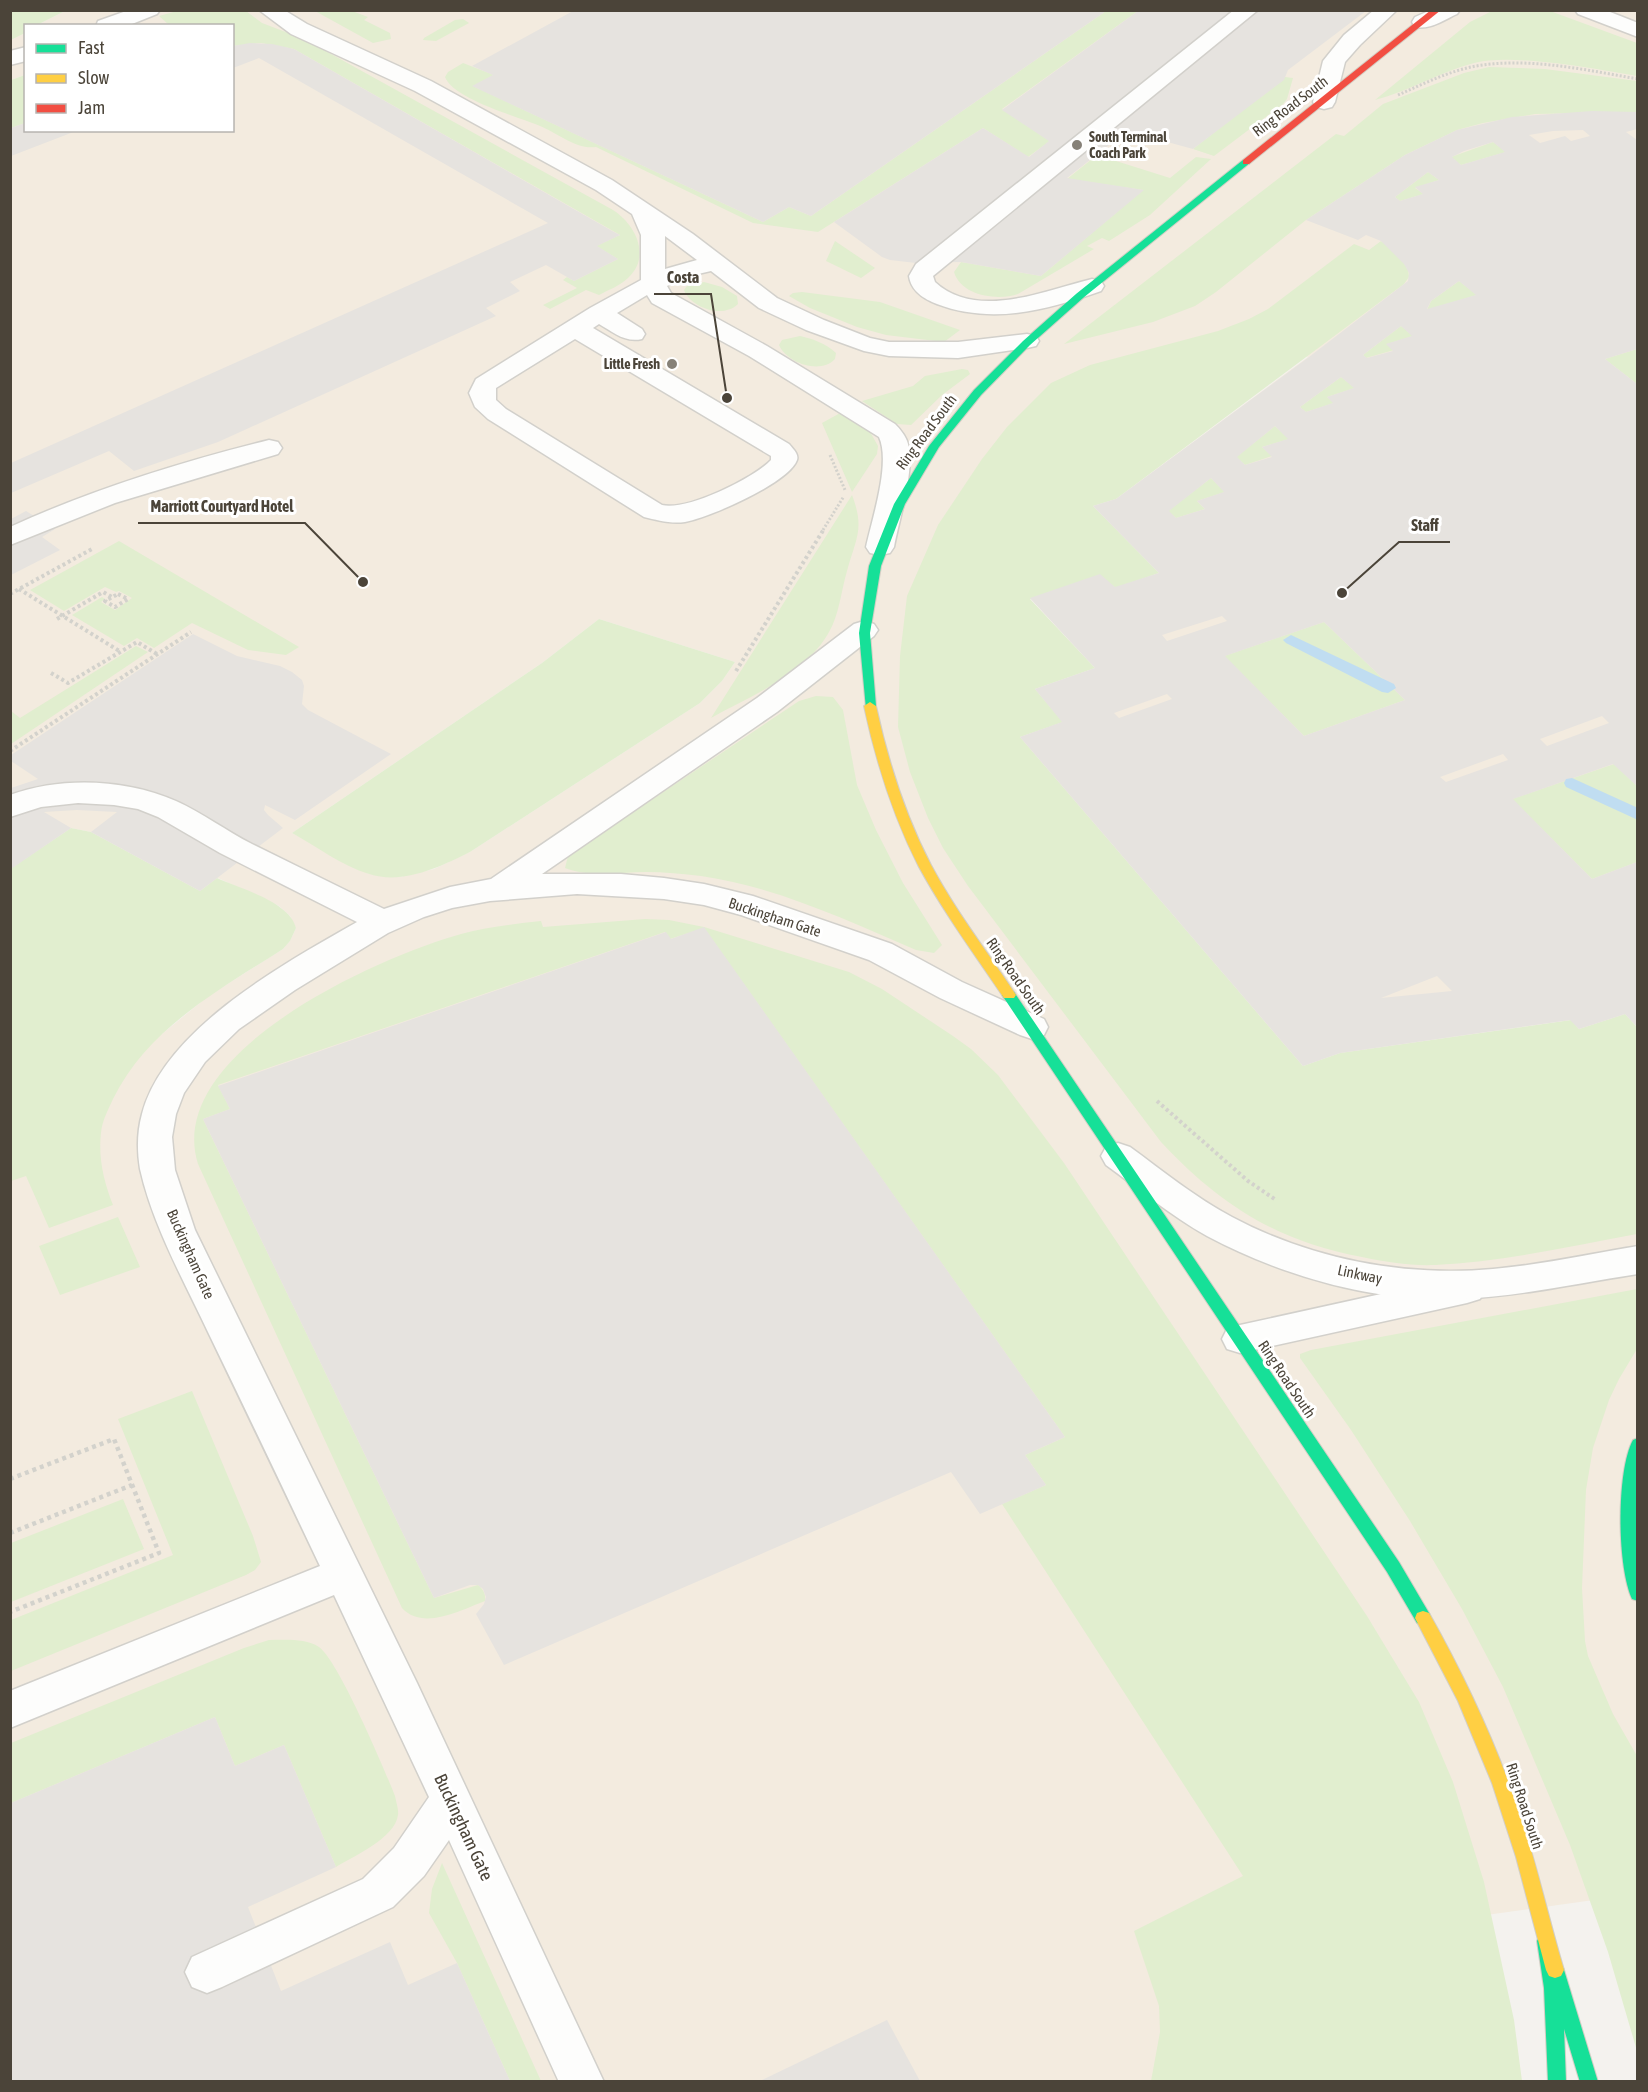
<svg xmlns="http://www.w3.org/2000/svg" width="1648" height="2092" font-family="'Asap Condensed',sans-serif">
	<rect width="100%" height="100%" fill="#f4f2ee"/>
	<g fill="#f3ebdf" fill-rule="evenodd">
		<path d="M65,11H1637V1027L1625,1014L1579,1029L1570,1020L1340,1053L1303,1066L1020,737L1062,722L1035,689L1095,668L1030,598L1100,574L1115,587L1159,573L1093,506L1116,499L1308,357L1251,334L1133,363L1078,380L1059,390L1046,403L1001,463L963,523L940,582L938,597V618L954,727L964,770L986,820L1198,1102L1229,1128L1301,1162L1358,1179L1422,1186L1523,1188L1637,1177V1894L1443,1921L1447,1983L1441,2081H11V1031L156,1039L207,997L283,949L290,941L296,928L290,916L279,906L218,878L200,891L91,832L71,828L11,869L10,112L25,106L26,130H232V26L220,25L199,13L165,25H37ZM599,619L735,662L722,681L700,703L470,852L434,869L400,877L369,874L292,833L542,663Z"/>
		<polygon points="25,33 25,75 11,80 11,40"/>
	</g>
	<g fill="#e1eecf">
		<path d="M1494,10L1550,11L1637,43V76C1596,69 1513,53 1474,63C1440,72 1409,91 1375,100L1470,22Z"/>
		<polygon points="65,11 37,25 26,26 25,33 11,40 11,12"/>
		<path d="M177,11H246L262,23L304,39L613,210C635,224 652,256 628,278C620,286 608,290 599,295L586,290L550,309L543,305L577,288L563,280L567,277L574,281L618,259L596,246L620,235L294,49L261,43L233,46L232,26L165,25L168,24L159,16Z"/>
		<polygon points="315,11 352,11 368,17 364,20 390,33 391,39 373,43"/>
		<path d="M1106,11H1138L1002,109L1050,141L1028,157L983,128L818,232L753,223L596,147C577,150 557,133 540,126C519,117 453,99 445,77L448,72L463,63L494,75L473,86L763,222L789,207L811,216Z"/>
		<polygon points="463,19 469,23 436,41 423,40 424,38 455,20"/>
		<polygon points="1489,67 1545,69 1637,81 1637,112 1535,114 1483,123 1457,130 1405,155 1306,220 1216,292 1195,306 1153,322 1064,344 1336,134 1344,136 1383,104 1464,73"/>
		<polygon points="25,75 25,123 11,128 11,80"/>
		<polygon points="1285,77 1293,78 1287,99 1283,104 1214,156 1193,149"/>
		<polygon points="1493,142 1506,152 1461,165 1451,157"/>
		<path d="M1097,155L1170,178L1196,157L1211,159L1150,215L1109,241L1102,238L1087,246L1094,249L1018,294C998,301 961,296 954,272L961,262L1041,276L1143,190L1067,179Z"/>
		<polygon points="1428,172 1439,180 1415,188 1424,194 1400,201 1395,197"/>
		<polygon points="835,241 875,268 861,278 826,261"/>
		<path d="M1381,241C1393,249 1409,262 1409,277L1404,284L1116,499L1093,506L1159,573L1115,588L1030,599L1095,668L1035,689L1063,722L1020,737L1303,1066L1340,1053L1571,1020L1579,1029L1625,1014L1637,1027V1234C1571,1246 1503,1262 1435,1265C1411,1266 1386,1262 1362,1257C1277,1241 1220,1205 1161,1142L968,886L943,848L928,818L910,772L898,727L900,656L907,596L938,525L982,459L1007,427L1051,383L1090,365L1218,331L1249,319L1268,309L1354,244L1369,250Z"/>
		<polygon points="1459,281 1477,295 1427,310 1431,301"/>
		<path d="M704,282L722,287L737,296L738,304C723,319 691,308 684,290L687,286Z"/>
		<polygon points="802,292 880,302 960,330 944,342 886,335 857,327 810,308 789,296 793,293"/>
		<polygon points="1401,326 1413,336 1387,344 1394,350 1366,358 1363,355"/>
		<path d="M800,336C813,339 825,343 836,353L835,359C820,375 787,363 779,345L782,340Z"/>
		<polygon points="1637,349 1637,384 1605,359"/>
		<polygon points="962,369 968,370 970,374 942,395 911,425 897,424 862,401 913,386 925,376"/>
		<polygon points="1341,377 1355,388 1327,397 1334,403 1306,412 1300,407"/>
		<polygon points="842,412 869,430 878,446 877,454 852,492 822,423"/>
		<polygon points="1275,426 1289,439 1262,447 1272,456 1245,465 1236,457"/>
		<polygon points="1211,478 1225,492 1197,501 1205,509 1176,518 1168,511"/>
		<path d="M852,495C865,529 856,538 847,571C842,588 840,607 833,624C812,672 754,694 711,718Z"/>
		<polygon points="119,541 299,647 286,655 248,650 192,623 154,648 137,638 124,646 72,615 102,597 105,599 101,602 115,610 132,598 119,591 116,592 105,587 64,611 30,590"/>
		<path d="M599,619L735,662L722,681L700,703L470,852C440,867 403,885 369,874C342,866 316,846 292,833L542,663Z"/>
		<polygon points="1324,622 1405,700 1304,736 1224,656"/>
		<polygon points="136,646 148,652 11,744 11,711 20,718"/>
		<path d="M816,696L833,697L843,710L857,785L876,830L903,883L942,945L934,953L916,950C846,920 777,887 701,876C683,874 664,872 646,872C619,872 590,878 565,868L568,856L799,701Z"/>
		<polygon points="1614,764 1637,786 1637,862 1592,879 1512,799"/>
		<path d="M71,828L91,832L200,891L217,878C239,888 290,902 296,928L290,941L283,949C219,990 148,1028 113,1099C108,1110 102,1121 101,1133C98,1158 104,1182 113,1205L49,1228L26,1176L11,1181L10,869Z"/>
		<path d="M645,919L669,920L704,927L849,972L882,989L953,1036L971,1049L998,1075L1064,1163L1367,1616L1419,1702L1453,1782L1484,1882L1514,2020L1522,2081H1151L1160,2032L1159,2006L1134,1931L1243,1876L1002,1504L1046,1485L1025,1455L1065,1437L704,928L670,939L665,932L218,1085L230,1109L203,1119L434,1598L478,1585C483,1589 486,1594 485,1601C461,1610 423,1631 402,1608L198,1164C163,1053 378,957 461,934C487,927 514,924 541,921L543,927Z"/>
		<polygon points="118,1217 140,1267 60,1295 39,1246"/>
		<polygon points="1637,1289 1637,1349 1619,1379 1609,1400 1593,1448 1586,1490 1582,1588 1585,1641 1588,1656 1613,1714 1637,1756 1637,2051 1608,1952 1570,1845 1503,1687 1462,1609 1410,1521 1351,1430 1300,1358 1300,1354 1311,1350"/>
		<polygon points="192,1391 253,1536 261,1562 255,1570 246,1575 11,1671 11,1620 173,1555 118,1419"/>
		<polygon points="123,1499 144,1549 11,1602 11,1543"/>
		<path d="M269,1640C286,1640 305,1638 319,1647C338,1660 385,1770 395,1796C396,1802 399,1810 398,1815C395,1838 354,1856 336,1867L284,1745L235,1766L215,1717L11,1803V1743L244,1648Z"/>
		<polygon points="442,1863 541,2081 510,2081 457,1963 429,1913 432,1889"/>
	</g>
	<g fill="#e6e3df" fill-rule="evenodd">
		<polygon points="573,11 573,10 1106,11 811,216 789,207 763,222 472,86 493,75 472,66"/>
		<polygon points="1138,11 1366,11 1288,70 1284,80 1193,149 1127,131 1067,178 1144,190 1041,276 961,262 916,263 890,260 882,257 834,222 983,128 1029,157 1049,141 1002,110"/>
		<polygon points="250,43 272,44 294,49 614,232 620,235 597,246 618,259 574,281 546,265 510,282 520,291 486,308 496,316 218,442 134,471 109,451 11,493 11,463 548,223 259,58 233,68 233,46"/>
		<path d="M1592,111L1637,112V129L1626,132L1637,140V349L1605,359L1637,384V786L1613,764L1513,799L1592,879L1637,862V1027L1625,1014L1579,1029L1570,1020L1340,1053L1303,1066L1020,737L1062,722L1035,689L1095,668L1030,598L1100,574L1115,587L1159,573L1093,506L1116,499L1309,357L1408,281L1409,273L1404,264L1381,241L1366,235L1358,240L1306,220L1405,155L1457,130L1512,117ZM1583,130L1590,136L1571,141L1565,136L1540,143L1529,135L1553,131ZM1493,142L1505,152L1461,165L1452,157L1464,151ZM1428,172L1439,180L1415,187L1423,194L1400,201L1395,197ZM1459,281L1476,295L1427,309L1431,301ZM1401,326L1412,336L1386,344L1393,351L1367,358L1363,355ZM1341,377L1354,388L1327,397L1333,403L1306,412L1300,407ZM1275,426L1288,439L1262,447L1272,457L1245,465L1237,457ZM1211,478L1224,492L1197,501L1205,509L1176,518L1169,511ZM1222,616L1227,621L1167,641L1162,635ZM1324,622L1405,700L1304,736L1225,656ZM1167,694L1172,699L1119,718L1114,713ZM1602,716L1609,723L1547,746L1540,739ZM1503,754L1508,760L1446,782L1440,777ZM1437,976L1452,991L1381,998Z"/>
		<polygon points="25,123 26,130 76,131 11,156 11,128"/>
		<polygon points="26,511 55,529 42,537 60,550 11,575 11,519"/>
		<polygon points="193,634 237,656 280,666 292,672 302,680 304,686 302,704 308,710 391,754 295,820 265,805 264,810 268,815 283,828 200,891 91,832 117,812 77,810 44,812 71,828 11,869 11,788 38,779 11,761 11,755"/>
		<polygon points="704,927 1065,1437 1025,1455 1046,1485 980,1514 951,1472 504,1665 476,1614 484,1604 486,1597 483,1589 478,1585 470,1585 434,1598 203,1119 230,1109 218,1086 666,932 671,939"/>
		<polygon points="215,1717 235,1766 284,1745 336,1867 248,1907 281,1991 390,1942 408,1985 457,1963 510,2081 11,2082 11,1803"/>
		<polygon points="887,2020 920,2081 760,2081"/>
	</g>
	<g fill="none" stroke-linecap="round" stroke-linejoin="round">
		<g fill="#c0ddf1" fill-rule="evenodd">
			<polygon points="1291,635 1394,684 1396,688 1388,693 1382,692 1286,643 1283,640"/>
			<polygon points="1572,778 1638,808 1638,820 1566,787 1564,783 1566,779"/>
		</g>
		<g stroke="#d2d0cb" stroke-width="3">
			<g id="lane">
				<polygon points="129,10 160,10 157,14 127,26 96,26 98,21"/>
				<path d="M259,10H284L307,24L431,81L612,180L693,234L777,298L824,320L870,338L889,342H958L1027,334L1036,336L1039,341L1036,346L1027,348L958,358L889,356L864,351L806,330L759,308L711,271L685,277L667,286L671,293L767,346L895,424C900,429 906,436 908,444C915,471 899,519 894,547L890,553L880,555L870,553L866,547C872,519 891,463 879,437L749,356L652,303L647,295L617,313L642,329L645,334L642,339C625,343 613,332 599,324L593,328L789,444C793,449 799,454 797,460C789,483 708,518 685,522C670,524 657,520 644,517L488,419L475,407L469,393L476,379L590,308L641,280V235L632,214L596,190L415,91L291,34ZM665,236L697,260L665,269ZM575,339L771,456V460C754,478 687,511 662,505L506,409L496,400V388Z"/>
				<path d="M1234,10H1258L933,276L935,282C977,321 1046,290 1092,279L1101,281L1104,286L1101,291C1047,310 992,325 937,304C924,299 911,291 909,276L916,264Z"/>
				<polygon points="1374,10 1397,10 1360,45 1345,62 1335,102 1332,107 1324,109 1316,107 1313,102 1323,61 1344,35"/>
				<path d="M1431,10H1460L1457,14C1444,20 1430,30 1415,27L1412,22L1415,17Z"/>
				<polygon points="1575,10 1605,10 1638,23 1638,37 1578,14"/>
				<polygon points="26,47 26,61 10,65 10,51"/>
				<path d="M269,440L278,442L282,448L278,454L115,503L10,545V527C93,489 181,462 269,440Z"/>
				<path d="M864,621L874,624L878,630L874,636L777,712L542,874H621L664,878L704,884L753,896L892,944L962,982L1044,1019L1048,1027L1044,1035L1032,1039L1020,1035L940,998L869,960L741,915L704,905L664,899L577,894L490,901L452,908L424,917L388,933L295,990L239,1029L205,1062L184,1093L176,1114L172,1137L175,1170L195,1230L417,1683L604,2082H559L449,1840L424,1876L393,1907L222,1987L207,1993L192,1987L185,1972L192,1957L363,1879L394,1848L429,1797L334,1595L10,1728V1691L320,1566C283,1488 246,1410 208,1332C183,1279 153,1226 140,1169C137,1151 137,1132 142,1114C164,1029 285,963 357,922L220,853L158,817L138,809L114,805L78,803L41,807L10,817V795C62,776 126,779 176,801C203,813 226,831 252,844C296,866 340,887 384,909L450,887L491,879L757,698L854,624Z"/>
				<polygon points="1467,1275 1480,1279 1485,1289 1480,1299 1467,1303 1240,1353 1227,1349 1222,1339 1227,1329 1240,1325"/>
			</g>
		</g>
		<g stroke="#d2d0cb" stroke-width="3">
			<path id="street" d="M1118,1143L1130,1147C1163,1171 1196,1198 1232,1217C1311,1259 1403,1277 1493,1269C1541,1265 1589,1254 1638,1246V1274C1579,1283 1521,1296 1461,1299C1376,1303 1282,1276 1207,1236C1171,1216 1139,1189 1106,1165L1101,1156L1106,1147Z"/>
		</g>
		<g stroke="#d3cfc5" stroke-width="2">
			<g id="fast">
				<polygon points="1243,160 1251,162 1083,298 1030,345 981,395 939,447 905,504 881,566 870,633 876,706 870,710 866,709 859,633 869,566 894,504 929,446 974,390 1023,341 1076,294"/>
				<polygon points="1009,990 1014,992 1399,1562 1429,1613 1431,1618 1429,1623 1423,1625 1417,1623 1387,1572 1004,998 1002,995"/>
				<path d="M1638,1438V1601L1632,1599C1617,1567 1616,1471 1633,1440Z"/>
				<polygon points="1546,1933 1552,1935 1558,1963 1561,1964 1564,1970 1598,2082 1580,2082 1564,2029 1566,2082 1548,2082 1544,1988 1537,1941 1540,1935"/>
			</g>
		</g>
		<g stroke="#d3cfc5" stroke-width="2">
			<g id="slow">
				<path d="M870,702L876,706C888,761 905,815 931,865C955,910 986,950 1014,992L1016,995L1014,998H1004C975,955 944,913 919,867C893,816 876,762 864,706Z"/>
				<path d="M1423,1611L1429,1613C1465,1677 1496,1743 1519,1812C1537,1864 1548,1917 1564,1970L1561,1976L1555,1978L1549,1976L1546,1970L1516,1857L1492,1783L1458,1701L1415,1618L1417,1613Z"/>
			</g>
		</g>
		<g stroke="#d3cfc5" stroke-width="2">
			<polygon id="jam" points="1431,10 1441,10 1249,164 1243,164 1243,160"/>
		</g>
		<g stroke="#d3d2cc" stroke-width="3" stroke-dasharray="2 2" stroke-linecap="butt">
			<path d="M1398,95C1423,84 1449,71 1476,66C1530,57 1586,70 1638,79"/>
			<polyline points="830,455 845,490"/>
			<polyline points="823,530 844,496"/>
		</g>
		<g stroke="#d3d2cc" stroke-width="4" stroke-dasharray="3 3" stroke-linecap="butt">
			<polyline points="19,589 121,652"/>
			<polyline points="10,594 92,549"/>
			<polygon points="118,594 128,599 115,607 105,601"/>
			<polyline points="57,619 103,592 112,597"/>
			<polyline points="736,671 824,529"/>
			<polyline points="51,673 68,683 137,642 157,654"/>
			<polyline points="10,751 191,632"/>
			<polyline points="1157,1101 1248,1181 1276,1200"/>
		</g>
		<g stroke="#d3d2cc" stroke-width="4.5" stroke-dasharray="4 4" stroke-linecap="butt">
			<polyline points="10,1479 114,1439 159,1553 10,1612"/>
			<polyline points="10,1533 132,1485"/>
		</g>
		<use href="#lane" fill="#fdfdfc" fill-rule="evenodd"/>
		<use href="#street" fill="#fdfdfc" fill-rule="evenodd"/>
		<use href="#fast" fill="#16e098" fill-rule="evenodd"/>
		<use href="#slow" fill="#ffcf43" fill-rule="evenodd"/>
		<use href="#jam" fill="#f24e42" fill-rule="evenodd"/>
	</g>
	<g fill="#868178" stroke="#fff" stroke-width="2">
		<circle cx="1077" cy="145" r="6"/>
		<circle cx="672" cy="364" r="6"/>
	</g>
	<g text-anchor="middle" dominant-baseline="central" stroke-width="6" stroke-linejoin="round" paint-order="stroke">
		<g font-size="14" font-weight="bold" fill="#4b4439" stroke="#fff" text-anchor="start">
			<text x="1089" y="137">South Terminal<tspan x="1089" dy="16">Coach Park</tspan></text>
			<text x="660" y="364" text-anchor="end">Little Fresh</text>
		</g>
		<g font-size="15" fill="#4b4439" stroke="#fff">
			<text transform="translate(1290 106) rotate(-37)">Ring Road South</text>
			<text transform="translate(926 432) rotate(-53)">Ring Road South</text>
			<text transform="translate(775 917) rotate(18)">Buckingham Gate</text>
			<text transform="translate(1016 976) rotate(55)">Ring Road South</text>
			<text transform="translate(191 1254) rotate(66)">Buckingham Gate</text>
			<text transform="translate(1360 1274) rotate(12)">Linkway</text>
			<text transform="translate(1287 1379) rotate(56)">Ring Road South</text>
			<text transform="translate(1525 1806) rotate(72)">Ring Road South</text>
		</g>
		<g font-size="18" fill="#4b4439" stroke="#fff">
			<text transform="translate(464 1827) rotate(65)">Buckingham Gate</text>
		</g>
	</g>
	<path fill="none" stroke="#4b4439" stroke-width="2" d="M727 398L711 294H654M363 582L305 523H138M1342 593L1399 542H1450"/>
	<g fill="#4b4439" stroke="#fff" stroke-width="2">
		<circle cx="727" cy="398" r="6"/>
		<circle cx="363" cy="582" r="6"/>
		<circle cx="1342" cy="593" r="6"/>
	</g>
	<g font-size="16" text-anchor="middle" font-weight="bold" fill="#4b4439" stroke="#fff" stroke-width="6" stroke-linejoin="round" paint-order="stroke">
		<text x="683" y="283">Costa</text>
		<text x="222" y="512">Marriott Courtyard Hotel</text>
		<text x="1425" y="531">Staff</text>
	</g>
	<rect width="1648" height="2092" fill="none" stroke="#4b4439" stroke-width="24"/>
	<rect x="24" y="24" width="210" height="108" fill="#ffffff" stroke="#b7b4b0" stroke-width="1.5"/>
	<rect x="36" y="44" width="30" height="9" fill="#16e098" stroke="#b7b4b0" stroke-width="1.5"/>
	<text x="78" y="54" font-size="18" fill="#4b4439">Fast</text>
	<rect x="36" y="74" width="30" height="9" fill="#ffcf43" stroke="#b7b4b0" stroke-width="1.5"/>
	<text x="78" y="84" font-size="18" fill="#4b4439">Slow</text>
	<rect x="36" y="104" width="30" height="9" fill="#f24e42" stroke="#b7b4b0" stroke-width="1.5"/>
	<text x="78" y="114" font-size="18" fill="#4b4439">Jam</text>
</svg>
